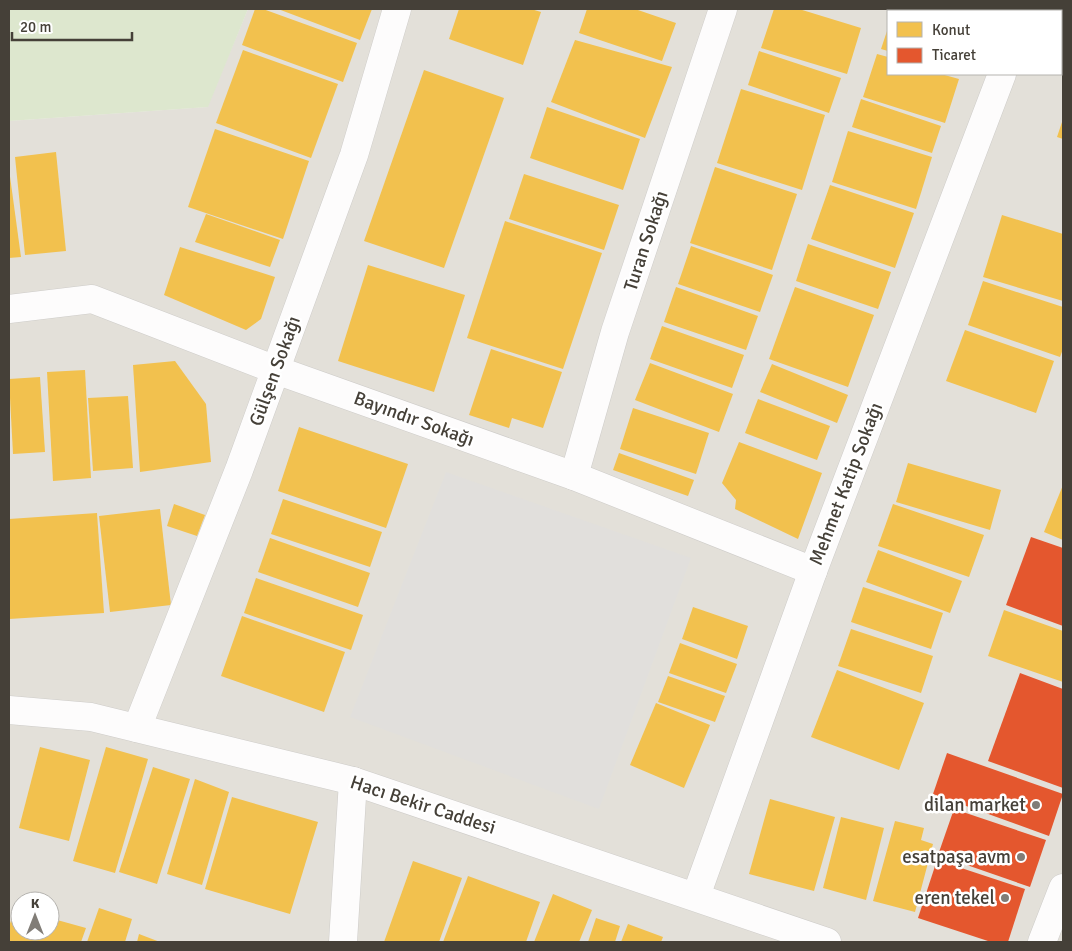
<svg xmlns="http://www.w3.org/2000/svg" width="1072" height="951" font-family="Signika,sans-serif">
	<rect width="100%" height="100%" fill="#f0eeeb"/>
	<path fill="#e3e0d9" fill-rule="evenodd" d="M248,9H1063V942H9V121L207,107ZM888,11H1061V74H888ZM20,901H50V931H20Z"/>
	<polygon fill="#dde7ce" points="9,9 248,9 208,107 9,121"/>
	<polygon fill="#e1dfdc" points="446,472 691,558 599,809 350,717"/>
	<g fill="#f2c14e">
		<polygon points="255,9 263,9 357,43 343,82 242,45"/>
		<polygon points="278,9 372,9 360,40"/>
		<polygon points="459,9 531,9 541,12 523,65 449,39"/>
		<polygon points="587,9 635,9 676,23 662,61 579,33"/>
		<polygon points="774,9 799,9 861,28 847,74 761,48"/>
		<polygon points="915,9 984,9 983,11 914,11"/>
		<polygon points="888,28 888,51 881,49"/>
		<polygon points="575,40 672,67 645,138 551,102"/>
		<polygon points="243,50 338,84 311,158 216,123"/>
		<polygon points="759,51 841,78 829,113 748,85"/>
		<polygon points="877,54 888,57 888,74 941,74 959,79 945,123 863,97"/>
		<polygon points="424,70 504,98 444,268 364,241"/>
		<polygon points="741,89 825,115 802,190 717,163"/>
		<polygon points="861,99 941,126 932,153 852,127"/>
		<polygon points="547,107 640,139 623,190 530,158"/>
		<polygon points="1063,119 1063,139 1057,137"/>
		<polygon points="215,129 309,161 283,239 188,207"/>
		<polygon points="848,131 932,157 916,209 832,182"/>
		<polygon points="56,152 66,251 25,255 15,157"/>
		<polygon points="715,167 797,194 772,270 690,243"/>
		<polygon points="9,169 21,257 9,258"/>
		<polygon points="524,174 619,205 604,250 509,219"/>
		<polygon points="830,185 914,213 895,268 811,239"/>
		<polygon points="206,214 280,240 270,267 195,242"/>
		<polygon points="1002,215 1063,234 1063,301 983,277"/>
		<polygon points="505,221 602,253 563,369 467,338"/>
		<polygon points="808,244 891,272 878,309 796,281"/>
		<polygon points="691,246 773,275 760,312 678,284"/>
		<polygon points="180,247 275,277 261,319 246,330 164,295"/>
		<polygon points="368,265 465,295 434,392 338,361"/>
		<polygon points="983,281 1063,307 1063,349 1060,357 968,325"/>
		<polygon points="676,287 758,316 746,350 664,322"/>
		<polygon points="795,287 874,315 848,387 769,359"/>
		<polygon points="662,326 744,355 732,388 650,359"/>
		<polygon points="965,330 1054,361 1036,413 946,381"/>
		<polygon points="491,349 562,372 543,428 512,418 509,428 469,415"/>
		<polygon points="175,361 206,404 211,462 140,472 133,365"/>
		<polygon points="650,363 733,394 719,432 635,400"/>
		<polygon points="772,364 848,395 837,423 760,392"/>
		<polygon points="85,370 91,478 53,481 47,372"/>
		<polygon points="40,377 45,452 13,454 9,379"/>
		<polygon points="128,396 133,468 93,471 88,398"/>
		<polygon points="758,399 830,426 817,460 745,433"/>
		<polygon points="633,408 709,433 696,474 620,449"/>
		<polygon points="299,427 408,464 386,528 278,491"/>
		<polygon points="739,442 822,473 798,539 735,509 736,500 722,483"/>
		<polygon points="619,453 694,480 688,496 613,470"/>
		<polygon points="908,463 1001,490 990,530 896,502"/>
		<polygon points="1063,485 1063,540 1044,532"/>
		<polygon points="283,499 382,532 370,567 271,534"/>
		<polygon points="174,504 205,515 197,536 167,526"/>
		<polygon points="893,504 984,535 969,577 878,546"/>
		<polygon points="160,509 171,605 110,612 99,516"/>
		<polygon points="97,513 104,613 9,619 9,519"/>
		<polygon points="270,538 370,573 358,607 258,572"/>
		<polygon points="878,550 962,581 950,613 866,582"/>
		<polygon points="256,578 363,615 351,650 244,613"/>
		<polygon points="863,587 943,613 931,649 851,622"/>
		<polygon points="693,607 748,626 737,659 682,639"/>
		<polygon points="1004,610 1063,631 1063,682 988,656"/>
		<polygon points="242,616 345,652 324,712 221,676"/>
		<polygon points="851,629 933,656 921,693 838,666"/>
		<polygon points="680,643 737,664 726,693 669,673"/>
		<polygon points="837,670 924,703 899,770 811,737"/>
		<polygon points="668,676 725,696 715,722 658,702"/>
		<polygon points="656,703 710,725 684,788 630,765"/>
		<polygon points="40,747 90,760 69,841 19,828"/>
		<polygon points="106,747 148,759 115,873 73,861"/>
		<polygon points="153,767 190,779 157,884 119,872"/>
		<polygon points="195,779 229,792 202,885 167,874"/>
		<polygon points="232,797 318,822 290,914 205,889"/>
		<polygon points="770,799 835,817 814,891 749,874"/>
		<polygon points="841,817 884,828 866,900 823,888"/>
		<polygon points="895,821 924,828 921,840 933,844 915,912 873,901"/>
		<polygon points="413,861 462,878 439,942 384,942"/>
		<polygon points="468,876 540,902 526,942 443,942"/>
		<polygon points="553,894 592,910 579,942 534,942"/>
		<polygon points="15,907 20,909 20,931 50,931 50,918 86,928 81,942 9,942 9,927"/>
		<polygon points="99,908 132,919 125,942 87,942"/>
		<polygon points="596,918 620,926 615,942 588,942"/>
		<polygon points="628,924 663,937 661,942 621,942"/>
		<polygon points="139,934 160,942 137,942"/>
	</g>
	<g fill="#e4572e">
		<polygon points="1031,537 1063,548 1063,626 1006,605"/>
		<polygon points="1020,673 1063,689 1063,788 988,761"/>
		<polygon points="947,753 1063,794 1049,836 933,794"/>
		<polygon points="954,809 1046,840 1030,887 938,855"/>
		<polygon points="937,860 1025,889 1008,942 991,942 918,918"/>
	</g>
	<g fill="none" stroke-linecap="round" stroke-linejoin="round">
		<g stroke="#ceccc9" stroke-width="29">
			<g id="street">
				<polyline points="1026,11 1027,9"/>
				<polyline points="9,309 92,299 276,370 574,476 813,571"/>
				<polyline points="574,476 615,332 723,9"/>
				<polyline points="9,710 91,717 353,781 827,942"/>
				<polyline points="137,728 239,470 354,155 397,9"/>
				<polyline points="696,896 813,571 1002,74"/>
				<polyline points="343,942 353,781"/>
				<polyline points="1042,942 1063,888"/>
			</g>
		</g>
		<use href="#street" stroke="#fdfcfc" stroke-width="28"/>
	</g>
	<g fill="#817d77" stroke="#fff" stroke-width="2">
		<circle cx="1036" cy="805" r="5"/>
		<circle cx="1021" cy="857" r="5"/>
		<circle cx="1005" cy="898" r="5"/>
	</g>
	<g text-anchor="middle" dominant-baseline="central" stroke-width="5" stroke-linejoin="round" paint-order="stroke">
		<g font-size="19" fill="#454038" stroke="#fff">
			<text transform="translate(646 241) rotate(-72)">Turan Sokağı</text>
			<text transform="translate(275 371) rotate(-70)">Gülşen Sokağı</text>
			<text transform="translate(414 419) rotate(20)">Bayındır Sokağı</text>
			<text transform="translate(846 484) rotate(-69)">Mehmet Katip Sokağı</text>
			<text transform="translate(423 805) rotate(18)">Hacı Bekir Caddesi</text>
		</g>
		<g font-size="19" fill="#454038" stroke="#fff" text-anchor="end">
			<text x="1026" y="805">dilan market</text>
			<text x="1011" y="857">esatpaşa avm</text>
			<text x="995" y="898">eren tekel</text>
		</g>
	</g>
	<rect width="1072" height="951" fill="none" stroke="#454038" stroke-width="20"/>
	<rect x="887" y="10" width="175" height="65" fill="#ffffff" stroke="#b5b3af"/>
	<rect x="897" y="22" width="25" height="15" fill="#f2c14e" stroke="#b5b3af"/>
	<text x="932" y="35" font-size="15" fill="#454038">Konut</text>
	<rect x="897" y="48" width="25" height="15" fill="#e4572e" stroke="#b5b3af"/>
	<text x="932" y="60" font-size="15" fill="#454038">Ticaret</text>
	<g transform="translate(35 916)"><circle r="24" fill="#ffffff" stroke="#b5b3af"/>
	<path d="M0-4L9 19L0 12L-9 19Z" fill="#817d77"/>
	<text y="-8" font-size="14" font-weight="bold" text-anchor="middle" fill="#454038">K</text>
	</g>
	<path d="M12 32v8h120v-8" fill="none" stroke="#454038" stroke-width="2.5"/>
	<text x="20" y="32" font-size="15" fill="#454038" stroke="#ffffff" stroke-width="4" paint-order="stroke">20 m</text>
</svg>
